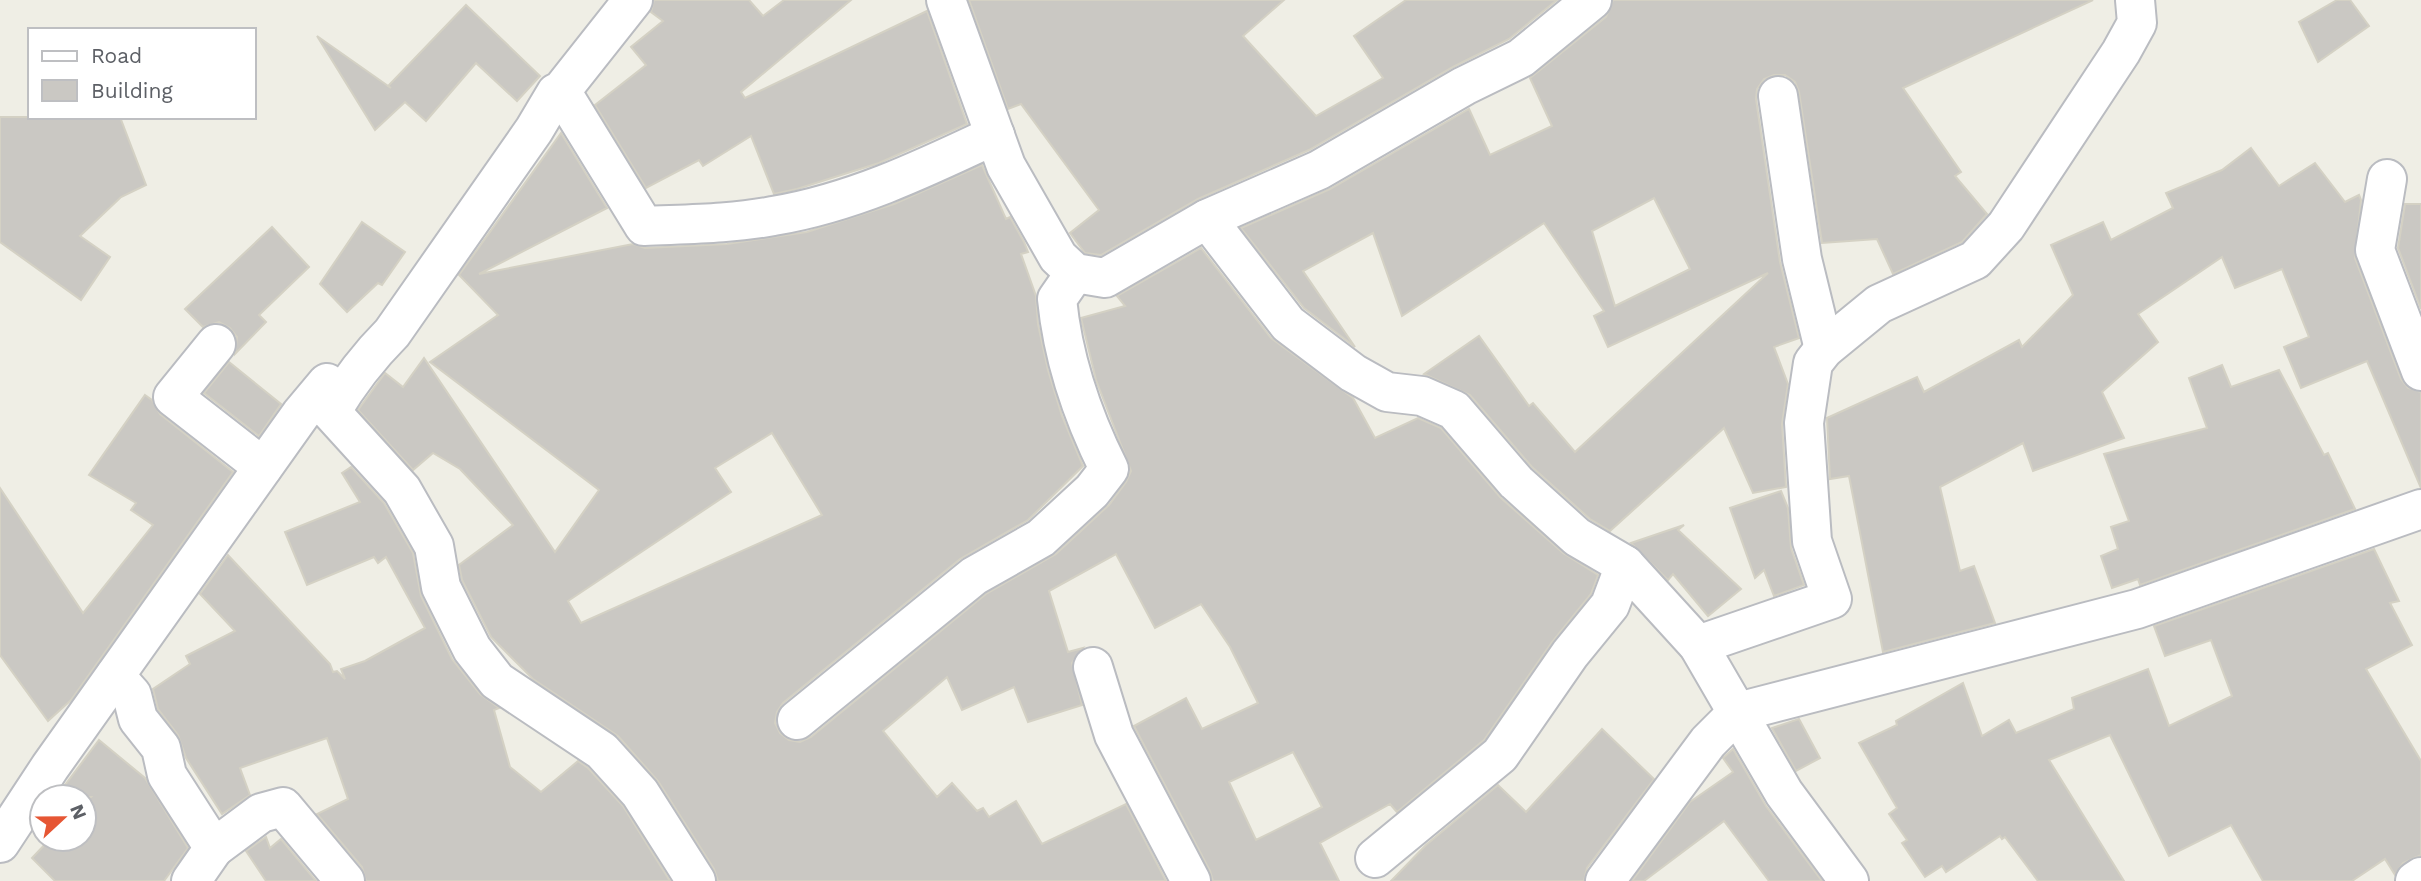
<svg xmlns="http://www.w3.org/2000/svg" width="2421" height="881" font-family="'Work Sans',sans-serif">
	<rect width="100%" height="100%" fill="#efeee5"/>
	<g fill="#cac8c3" stroke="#d4d1c4" stroke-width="2" fill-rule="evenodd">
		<polygon points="654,0 749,0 763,16 784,0 851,0 741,92 745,98 927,11 967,124 879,163 797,189 774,194 751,136 703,166 699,160 646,188 595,105 646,65 631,47 663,21 651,12"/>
		<polygon points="969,0 1284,0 1243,36 1316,116 1383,78 1354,36 1406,0 1557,0 1509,39 1453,67 1309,150 1198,199 1101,255 1085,253 1070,233 1099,210 1021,104 1008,109"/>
		<path d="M1613,0H2093L1903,88L1961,172L1955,176L1987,214L1962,242L1893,274L1877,239L1822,243L1799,92L1795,82L1785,75H1774L1764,79L1757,89L1756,99L1780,262L1799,338L1774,347L1788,384L1782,424L1786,487L1753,493L1724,428L1610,531L1590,519L1532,467L1470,395L1424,374L1479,336L1529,406L1533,403L1575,452L1768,273L1608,347L1594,316L1604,311L1544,223L1402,316L1373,233L1303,271L1355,347L1304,308L1241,228L1330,189L1469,109L1490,155L1552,126L1530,78L1606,17ZM1654,198L1690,269L1615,306L1592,231Z"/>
		<polygon points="2337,0 2350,0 2369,26 2318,62 2299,22"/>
		<polygon points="466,5 540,76 517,101 476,63 426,121 405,102 375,130 317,36 391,88 388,86"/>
		<polygon points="0,117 120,117 146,185 121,197 80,236 110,257 81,300 0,242"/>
		<path d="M561,133L607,208L479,274L633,244L645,248L727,244L807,232L894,204L982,165L1006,219L1010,217L1024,242L1028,252L1021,254L1036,296L1038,324L1048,370L1062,416L1083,466L1028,520L960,559L783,703L777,712L775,723L780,733L789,740L800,742L811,737L986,594L1056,554L1109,505L1126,482L1131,471L1096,380L1081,318L1125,306L1117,296L1201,248L1271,338L1353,398L1375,438L1418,418L1441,428L1501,498L1563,553L1598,575L1591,594L1552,642L1484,740L1397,812L1390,804L1320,843L1339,881H1213L1210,871L1134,726L1186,698L1202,729L1258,703L1230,647L1201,604L1155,628L1116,554L1049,591L1068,652L1083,648L1072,663L1082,705L1028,722L1014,687L962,710L947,677L883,731L937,797L952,783L977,811L983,808L989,817L1016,801L1042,844L1126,804L1166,881H718L714,869L658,781L618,736L533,679L491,637L462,580L459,565L513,525L460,469L433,453L413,470L358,410L385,373L403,387L424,358L555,552L599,490L430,362L498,315L459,275ZM772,433L822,515L581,623L568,601L731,492L715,468ZM1293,752L1322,807L1256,840L1229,782Z"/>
		<polygon points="2251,148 2279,186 2315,163 2345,202 2359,195 2361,200 2355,258 2401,379 2408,388 2421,392 2421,488 2367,361 2301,388 2284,347 2309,337 2282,269 2235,288 2222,257 2138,314 2158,342 2102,392 2124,438 2033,471 2023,443 1940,487 1960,571 1974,566 1995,623 1883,652 1849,476 1830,479 1827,418 1917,377 1924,392 2019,340 2022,347 2073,295 2051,245 2103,222 2111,240 2173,208 2166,193 2222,170"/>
		<polygon points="2405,204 2421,204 2421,309 2398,248"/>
		<polygon points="362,222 405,252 382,285 378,283 347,312 320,284"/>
		<polygon points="272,227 309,267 259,315 266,322 235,354 237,337 230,328 219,322 203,327 185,309"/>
		<polygon points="229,362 281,404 259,436 204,393"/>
		<polygon points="2222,365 2231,387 2279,370 2324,455 2328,453 2355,509 2140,585 2138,579 2112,588 2101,556 2118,549 2111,527 2129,521 2104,454 2207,428 2189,378"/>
		<polygon points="145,395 152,400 160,414 233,472 71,700 48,721 0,655 0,488 83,613 153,525 131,510 136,503 89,475"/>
		<polygon points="351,467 384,503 413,553 421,596 452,659 480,694 499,708 494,710 510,767 541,792 578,761 588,768 623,806 670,881 366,881 362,867 317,814 348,799 327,738 240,768 250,795 222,814 186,758 178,735 158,709 153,689 190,664 186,656 235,631 200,594 228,555 330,664 333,672 337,671 345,679 341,669 365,661 425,628 386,557 378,563 374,557 307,585 285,532 360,502 342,473"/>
		<polygon points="1781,491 1788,508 1791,548 1804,585 1774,596 1764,570 1755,578 1730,508"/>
		<polygon points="1684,525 1678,530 1741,589 1708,616 1673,574 1668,580 1631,543"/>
		<polygon points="2374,549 2399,601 2390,603 2412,645 2366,669 2421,761 2421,855 2403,863 2395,875 2385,859 2352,881 2263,881 2231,825 2169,856 2110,735 2049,760 2124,881 2038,881 2005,837 2002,839 2000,836 1946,872 1942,866 1925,877 1902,843 1907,840 1889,814 1897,808 1859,743 1897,725 1896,721 1963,683 1982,736 2009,720 2016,733 2074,709 2072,698 2148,669 2169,726 2232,696 2211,640 2165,656 2154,626"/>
		<polygon points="1799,719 1820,758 1796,771 1772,728"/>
		<polygon points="1602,729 1654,779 1587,868 1584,881 1391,881 1426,845 1498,785 1526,812"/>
		<polygon points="99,740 145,778 188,848 164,881 55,881 32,858 50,839 84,839 84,804 91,797 56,797"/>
		<polygon points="1733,749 1766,806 1822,881 1769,881 1724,821 1644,881 1632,881 1690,802 1733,772 1723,758"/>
		<polygon points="266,837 270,848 281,839 316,881 266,881 246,851"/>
	</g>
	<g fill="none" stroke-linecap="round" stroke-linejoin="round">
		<g stroke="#babcc1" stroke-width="42">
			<g id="minor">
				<path d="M633,0L561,91L556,93L534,130L392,333C367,358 349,382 331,412L402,490L434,546L441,587L472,649L497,681L602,751L640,793L696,881"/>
				<polyline points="946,0 1006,166 1058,257 1075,273 1105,278 1207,219 1319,170 1464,86 1521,58 1592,0"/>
				<path d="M561,91L644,226C687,224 731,224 773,216C852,203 923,169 995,135"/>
				<polyline points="1778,96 1802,259 1824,349"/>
				<polyline points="2387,179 2375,250 2421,371"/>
				<polyline points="1207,219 1288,324 1353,373 1387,392 1422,396 1454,410 1516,482 1577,537 1625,565 1698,645 1784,793 1849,881"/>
				<polyline points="216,344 173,397 263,467"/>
				<polyline points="1698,645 1832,599 1812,541 1804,423 1813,363 1824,349 1879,304 1975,260 2006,226 2121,52 2137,23 2135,0"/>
				<polyline points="1093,667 1114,735 1191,881"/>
				<polyline points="115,676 132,695 138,719 161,748 167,775 214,848 191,881"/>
				<path d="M797,720L974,576L1041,538L1092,491L1109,469C1082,415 1063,360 1057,299L1075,273"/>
				<polyline points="0,843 50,767 301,414 327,383 338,392"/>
				<polyline points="214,848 261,813 283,807 345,881"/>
				<polyline points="1375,858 1500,755 1570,654 1610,605 1625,565"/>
				<polyline points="1605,881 1708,742 1738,712 2137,609 2421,509"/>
				<polyline points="2415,881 2421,877"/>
			</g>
		</g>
		<use href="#minor" stroke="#fff" stroke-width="38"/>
	</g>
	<rect x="28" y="28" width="228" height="91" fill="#ffffff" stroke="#bebfc2" stroke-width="2"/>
	<rect x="42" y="51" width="35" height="10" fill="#ffffff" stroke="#bebfc2" stroke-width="2"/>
	<text x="91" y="63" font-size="21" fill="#5d6066">Road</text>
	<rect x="42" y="80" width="35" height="21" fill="#cac8c3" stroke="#bebfc2" stroke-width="2"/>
	<text x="91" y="98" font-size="21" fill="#5d6066">Building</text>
	<g transform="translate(63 818) rotate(68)"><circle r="33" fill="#ffffff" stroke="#bebfc2" stroke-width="2"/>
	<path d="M0-5L12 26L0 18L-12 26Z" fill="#e65634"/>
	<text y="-10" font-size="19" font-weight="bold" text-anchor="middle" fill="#5d6066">N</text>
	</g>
</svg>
